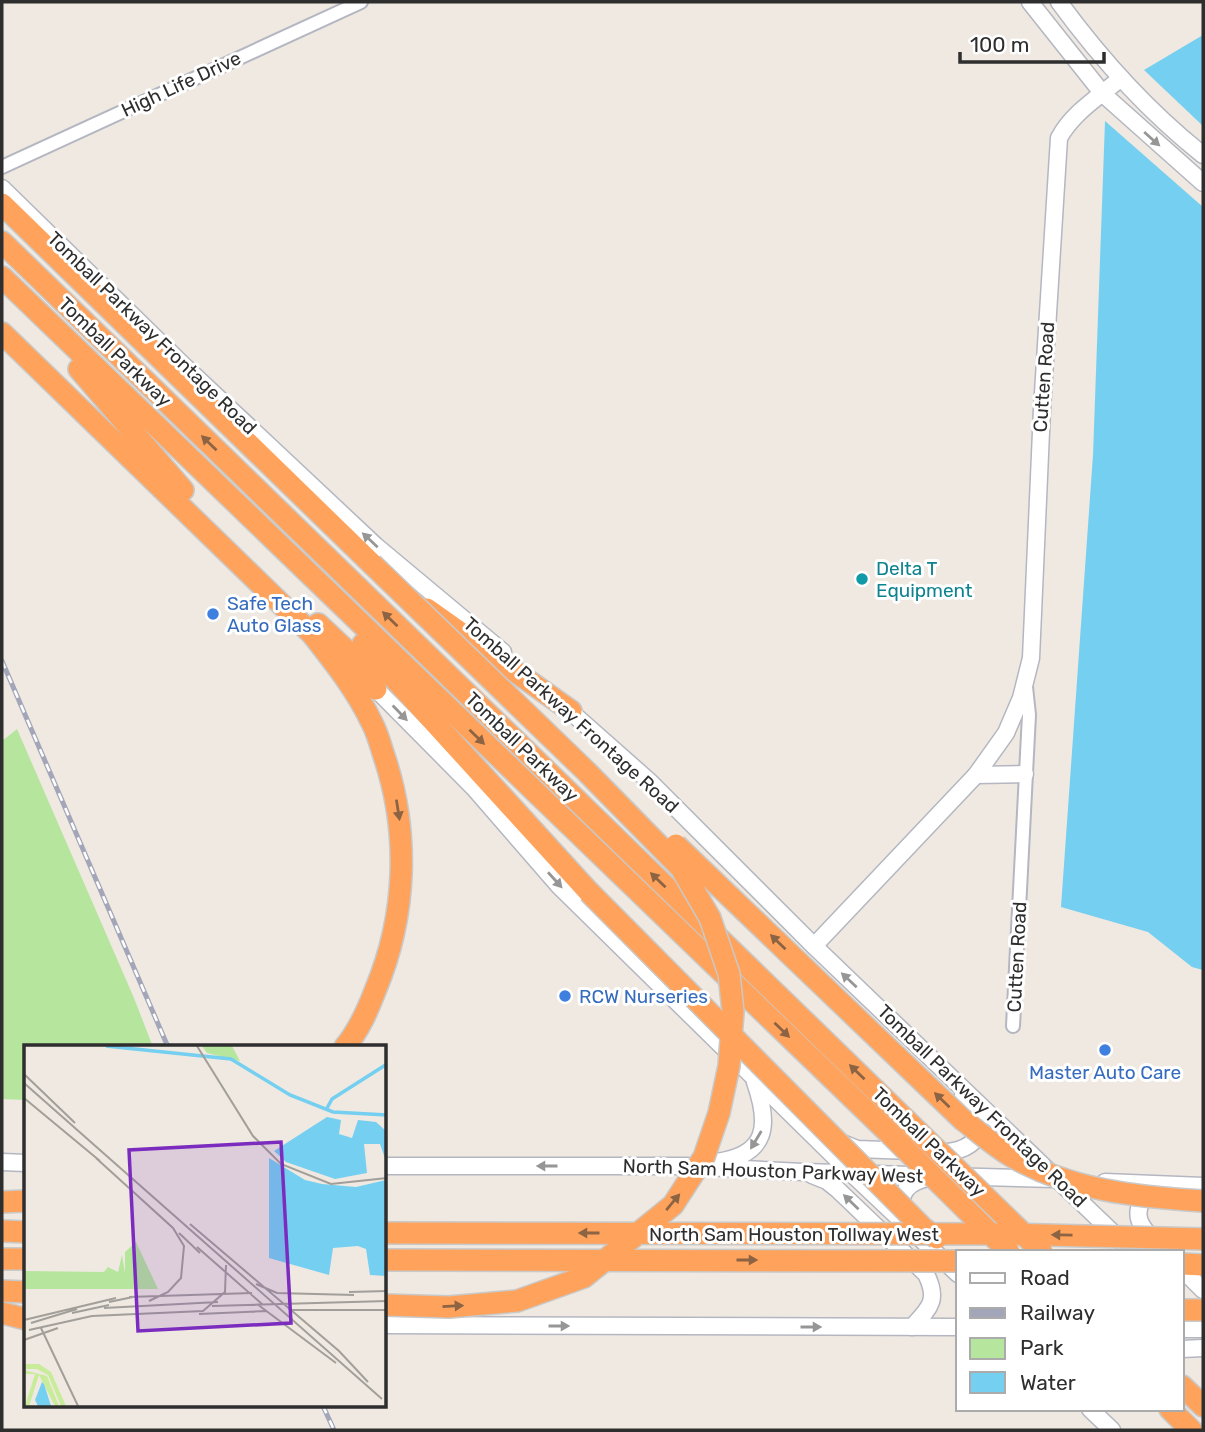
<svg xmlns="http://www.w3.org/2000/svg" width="1205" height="1432" font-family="Rubik,sans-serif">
	<rect width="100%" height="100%" fill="#efe9e1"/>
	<polygon fill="#b6e59e" points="17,729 134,998 153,1047 26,1047 26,1100 2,1099 2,741"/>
	<g fill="#75cff0">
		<polygon points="1203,35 1203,126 1144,70"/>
		<polygon points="1105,121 1203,207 1203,970 1192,967 1148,932 1061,907 1093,455"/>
	</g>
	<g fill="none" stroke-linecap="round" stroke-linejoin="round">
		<g stroke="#b4b7c1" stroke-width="16">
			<g id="street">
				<polyline points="2,167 361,2"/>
				<polyline points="1013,1026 1029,715 1026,687"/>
			</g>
		</g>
		<g stroke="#b4b7c1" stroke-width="19">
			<g id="secondary">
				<polyline points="1030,2 1103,94 1203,183"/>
				<path d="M1059,2C1100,58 1149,112 1203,155"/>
				<polyline points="2,188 180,362 376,546 503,652"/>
				<polyline points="369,682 474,788 559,886 851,1173 958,1274"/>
				<polyline points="562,704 649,781 814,946 1133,1252"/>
				<polyline points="976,775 1025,774"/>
				<path d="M814,946L976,775L1006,733L1021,698L1031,658L1042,409L1059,138C1073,112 1099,97 1121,78"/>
				<polyline points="840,1142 857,1149 911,1151"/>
				<path d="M933,1152C951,1153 968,1151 979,1135L978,1120L963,1095"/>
				<polyline points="2,1162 26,1163"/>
				<path d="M716,1162C768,1155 770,1125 755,1082"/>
				<polyline points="385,1166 686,1166 803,1172 1054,1179"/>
				<path d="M812,1175L827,1181L837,1189L926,1274C939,1300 930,1308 912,1327"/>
				<polyline points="1105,1182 1203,1186"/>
				<path d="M1150,1190C1125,1217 1145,1231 1165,1252"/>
				<path d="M902,1213C898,1192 909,1182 928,1178"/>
				<polyline points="1182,1269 1203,1290"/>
				<polyline points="385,1325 958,1327"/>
				<polyline points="1182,1329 1203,1329"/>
				<polyline points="1182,1349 1203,1348"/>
				<polyline points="1090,1409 1112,1430"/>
			</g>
		</g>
		<g stroke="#c9c9c9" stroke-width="24">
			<g id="highway">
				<polyline points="2,204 372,564"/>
				<polyline points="2,242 906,1120"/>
				<polyline points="2,277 890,1134"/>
				<path d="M2,333L313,635C335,663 357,691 372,723C377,732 380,743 383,753C410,831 407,915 375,991C367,1012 359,1030 345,1047"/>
				<polyline points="79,369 183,490"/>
				<polyline points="427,609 571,711"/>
				<polyline points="318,624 351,655 376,689"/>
				<polyline points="363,644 589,892"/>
				<polyline points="2,1202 26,1201"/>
				<polyline points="2,1231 26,1232"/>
				<polyline points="2,1259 26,1259"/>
				<polyline points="1182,1264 1203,1265"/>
				<polyline points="2,1291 26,1292"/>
				<polyline points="2,1313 26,1319"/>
				<polyline points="1182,1386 1203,1406"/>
				<polyline points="1170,1409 1191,1430"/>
			</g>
		</g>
		<use href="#street" stroke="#fff" stroke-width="12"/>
		<use href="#secondary" stroke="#fff" stroke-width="16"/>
		<use href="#highway" stroke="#ffa35c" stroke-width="21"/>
		<g stroke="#a3a6b8" stroke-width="5">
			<g id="rail">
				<polyline points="2,661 168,1047"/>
				<polyline points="323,1406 334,1430"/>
			</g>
		</g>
		<use href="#rail" stroke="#fff" stroke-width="2.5" stroke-dasharray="8" stroke-linecap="butt"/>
		<g stroke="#c9c9c9" stroke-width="24" stroke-linecap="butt">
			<g id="highway-bridge">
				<polyline points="372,564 587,772 681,868 710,918 729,974 733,1012 729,1066 719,1113 704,1157 673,1205 584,1277 517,1301 449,1307 385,1305"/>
				<path d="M676,845L963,1120C979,1132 994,1146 1011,1156C1070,1190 1136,1197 1203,1201"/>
				<polyline points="589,892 923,1228 937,1238"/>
				<polyline points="906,1120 1042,1252"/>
				<polyline points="890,1134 1009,1252"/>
				<polyline points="385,1233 1008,1234 1203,1239"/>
				<polyline points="385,1260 958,1261"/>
				<polyline points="1182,1310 1203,1310"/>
			</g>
		</g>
		<use href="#highway-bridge" stroke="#ffa35c" stroke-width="21"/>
	</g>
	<defs><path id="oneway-solid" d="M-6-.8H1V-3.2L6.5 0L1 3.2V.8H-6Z" transform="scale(1.75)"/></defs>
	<g fill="#969696">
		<use href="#oneway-solid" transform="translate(1152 139) rotate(42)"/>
		<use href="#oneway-solid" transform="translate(370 540) rotate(-137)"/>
		<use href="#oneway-solid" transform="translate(400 713) rotate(46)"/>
		<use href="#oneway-solid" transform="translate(555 880) rotate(48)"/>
		<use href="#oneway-solid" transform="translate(849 980) rotate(-137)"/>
		<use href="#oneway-solid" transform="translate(756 1140) rotate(121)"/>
		<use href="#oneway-solid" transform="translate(547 1166) rotate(180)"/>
		<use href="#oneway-solid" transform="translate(851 1202) rotate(-136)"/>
		<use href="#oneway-solid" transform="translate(559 1326)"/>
		<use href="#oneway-solid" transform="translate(811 1327)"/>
	</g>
	<g fill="#8c6343">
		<use href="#oneway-solid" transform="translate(209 443) rotate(-136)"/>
		<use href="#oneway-solid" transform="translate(390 619) rotate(-136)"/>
		<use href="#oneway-solid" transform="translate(477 737) rotate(44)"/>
		<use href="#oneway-solid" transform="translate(398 810) rotate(81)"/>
		<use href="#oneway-solid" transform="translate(658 880) rotate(-136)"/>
		<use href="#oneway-solid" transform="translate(778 942) rotate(-136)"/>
		<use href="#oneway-solid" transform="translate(782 1030) rotate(44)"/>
		<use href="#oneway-solid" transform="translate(857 1072) rotate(-136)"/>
		<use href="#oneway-solid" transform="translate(942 1100) rotate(-136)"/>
		<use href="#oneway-solid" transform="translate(673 1202) rotate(-50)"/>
		<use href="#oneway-solid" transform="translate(589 1233) rotate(-180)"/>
		<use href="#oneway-solid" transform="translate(1062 1235) rotate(-179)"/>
		<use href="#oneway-solid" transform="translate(747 1260)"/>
		<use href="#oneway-solid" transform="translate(453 1306) rotate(-3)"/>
	</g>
	<circle fill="#0f9aa8" stroke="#fff" stroke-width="2.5" cx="862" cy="579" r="7"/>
	<g fill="#3f7fe0" stroke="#fff" stroke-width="2.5">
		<circle cx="213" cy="614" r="7"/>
		<circle cx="565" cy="996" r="7"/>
		<circle cx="1105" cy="1050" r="7"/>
	</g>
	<g text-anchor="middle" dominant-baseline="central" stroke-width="6" stroke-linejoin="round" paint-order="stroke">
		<g font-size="19" fill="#2e2e2e" stroke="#fff">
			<text transform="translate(181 84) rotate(-25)">High Life Drive</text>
			<text transform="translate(152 333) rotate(44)">Tomball Parkway Frontage Road</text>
			<text transform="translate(115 352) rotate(44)">Tomball Parkway</text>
			<text transform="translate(1044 377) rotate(-86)">Cutten Road</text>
			<text transform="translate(571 715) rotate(42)">Tomball Parkway Frontage Road</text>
			<text transform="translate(522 747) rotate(44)">Tomball Parkway</text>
			<text transform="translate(1017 957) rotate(-87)">Cutten Road</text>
			<text transform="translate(982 1106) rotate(44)">Tomball Parkway Frontage Road</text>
			<text transform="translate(929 1142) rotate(44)">Tomball Parkway</text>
			<text transform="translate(773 1171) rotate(2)">North Sam Houston Parkway West</text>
			<text x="794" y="1234">North Sam Houston Tollway West</text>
		</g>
		<g font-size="19" fill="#0d838f" stroke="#fff" text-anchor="start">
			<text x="876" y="568">Delta T<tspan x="876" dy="22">Equipment</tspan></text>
		</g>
		<g font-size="19" fill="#366cbe" stroke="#fff" text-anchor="start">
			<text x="227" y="603">Safe Tech<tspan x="227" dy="22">Auto Glass</tspan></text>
			<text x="579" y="996">RCW Nurseries</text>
			<text x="1105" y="1072" text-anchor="middle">Master Auto Care</text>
		</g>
	</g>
	<g transform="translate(24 1045)">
		<rect width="362" height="362" fill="#efe9e1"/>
		<path d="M178,1H208L216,16L183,8ZM112,197L134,244H0V226L80,227L84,222L94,227L98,210L101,228V207Z" fill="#b6e59e"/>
		<path d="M0,319H15L27,327L42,361H37L24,330L13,324H0ZM0,325L23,331L35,361H31L15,330L5,361H1L11,329H0Z" fill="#c9ec9a"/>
		<path d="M303,72L317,75L315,89L328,93L334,75L352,77L362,86V116L356,99H340L343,128L311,134L262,117L250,106ZM245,113L281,135L298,139L332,142L362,135V231L346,230L342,204L334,201L309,203L305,230L245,213ZM18,337L20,339L27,361H14L11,355Z" fill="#75cff0"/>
		<path fill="none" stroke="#75cff0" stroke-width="3.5" d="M82,1L207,14L266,50L309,67L363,70M302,65L308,54L363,19"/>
		<path fill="none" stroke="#a29e99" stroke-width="2" d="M173,1L229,91L257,119L307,139L363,133M0,29L51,78M0,38L358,354M0,53L76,116M72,113L149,183L160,201L157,233L144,247L125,256M166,179L315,306L344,337M155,188L176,208M173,202L238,259M232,239L253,248L330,250M325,247L363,246M105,252L228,248M85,257L109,252M233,259L312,318M188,261L363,256M80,263L194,257M266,265H363M48,268L85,260M175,269L243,266M0,275L92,253M7,278L53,264M17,283L54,361M5,285L68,271L179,266L201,247L202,220M0,295L34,283"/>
		<path fill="#7b2cbf" fill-opacity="0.15" stroke="#7b2cbf" stroke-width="3.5" d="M257,97L267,278L114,286L105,105Z"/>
		<rect width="362" height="362" fill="none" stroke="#2e2e2e" stroke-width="3.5"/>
	</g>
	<rect width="1205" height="1432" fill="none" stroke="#2e2e2e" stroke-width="7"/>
	<rect x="956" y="1250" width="228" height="161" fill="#ffffff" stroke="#ababab" stroke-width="2"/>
	<rect x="970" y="1273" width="35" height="10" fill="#ffffff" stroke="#ababab" stroke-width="2"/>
	<text x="1020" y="1285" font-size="21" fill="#2e2e2e">Road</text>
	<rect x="970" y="1308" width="35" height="10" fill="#a3a6b8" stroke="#ababab" stroke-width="2"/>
	<text x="1020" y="1320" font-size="21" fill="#2e2e2e">Railway</text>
	<rect x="970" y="1338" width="35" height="21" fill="#b6e59e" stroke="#ababab" stroke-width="2"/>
	<text x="1020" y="1355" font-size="21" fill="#2e2e2e">Park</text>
	<rect x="970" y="1372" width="35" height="21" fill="#75cff0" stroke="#ababab" stroke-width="2"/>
	<text x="1020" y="1390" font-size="21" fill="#2e2e2e">Water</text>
	<path d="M960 52v10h144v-10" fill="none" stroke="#2e2e2e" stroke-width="3.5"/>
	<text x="970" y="52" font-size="21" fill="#2e2e2e" stroke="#ffffff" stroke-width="5" paint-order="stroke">100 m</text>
</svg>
